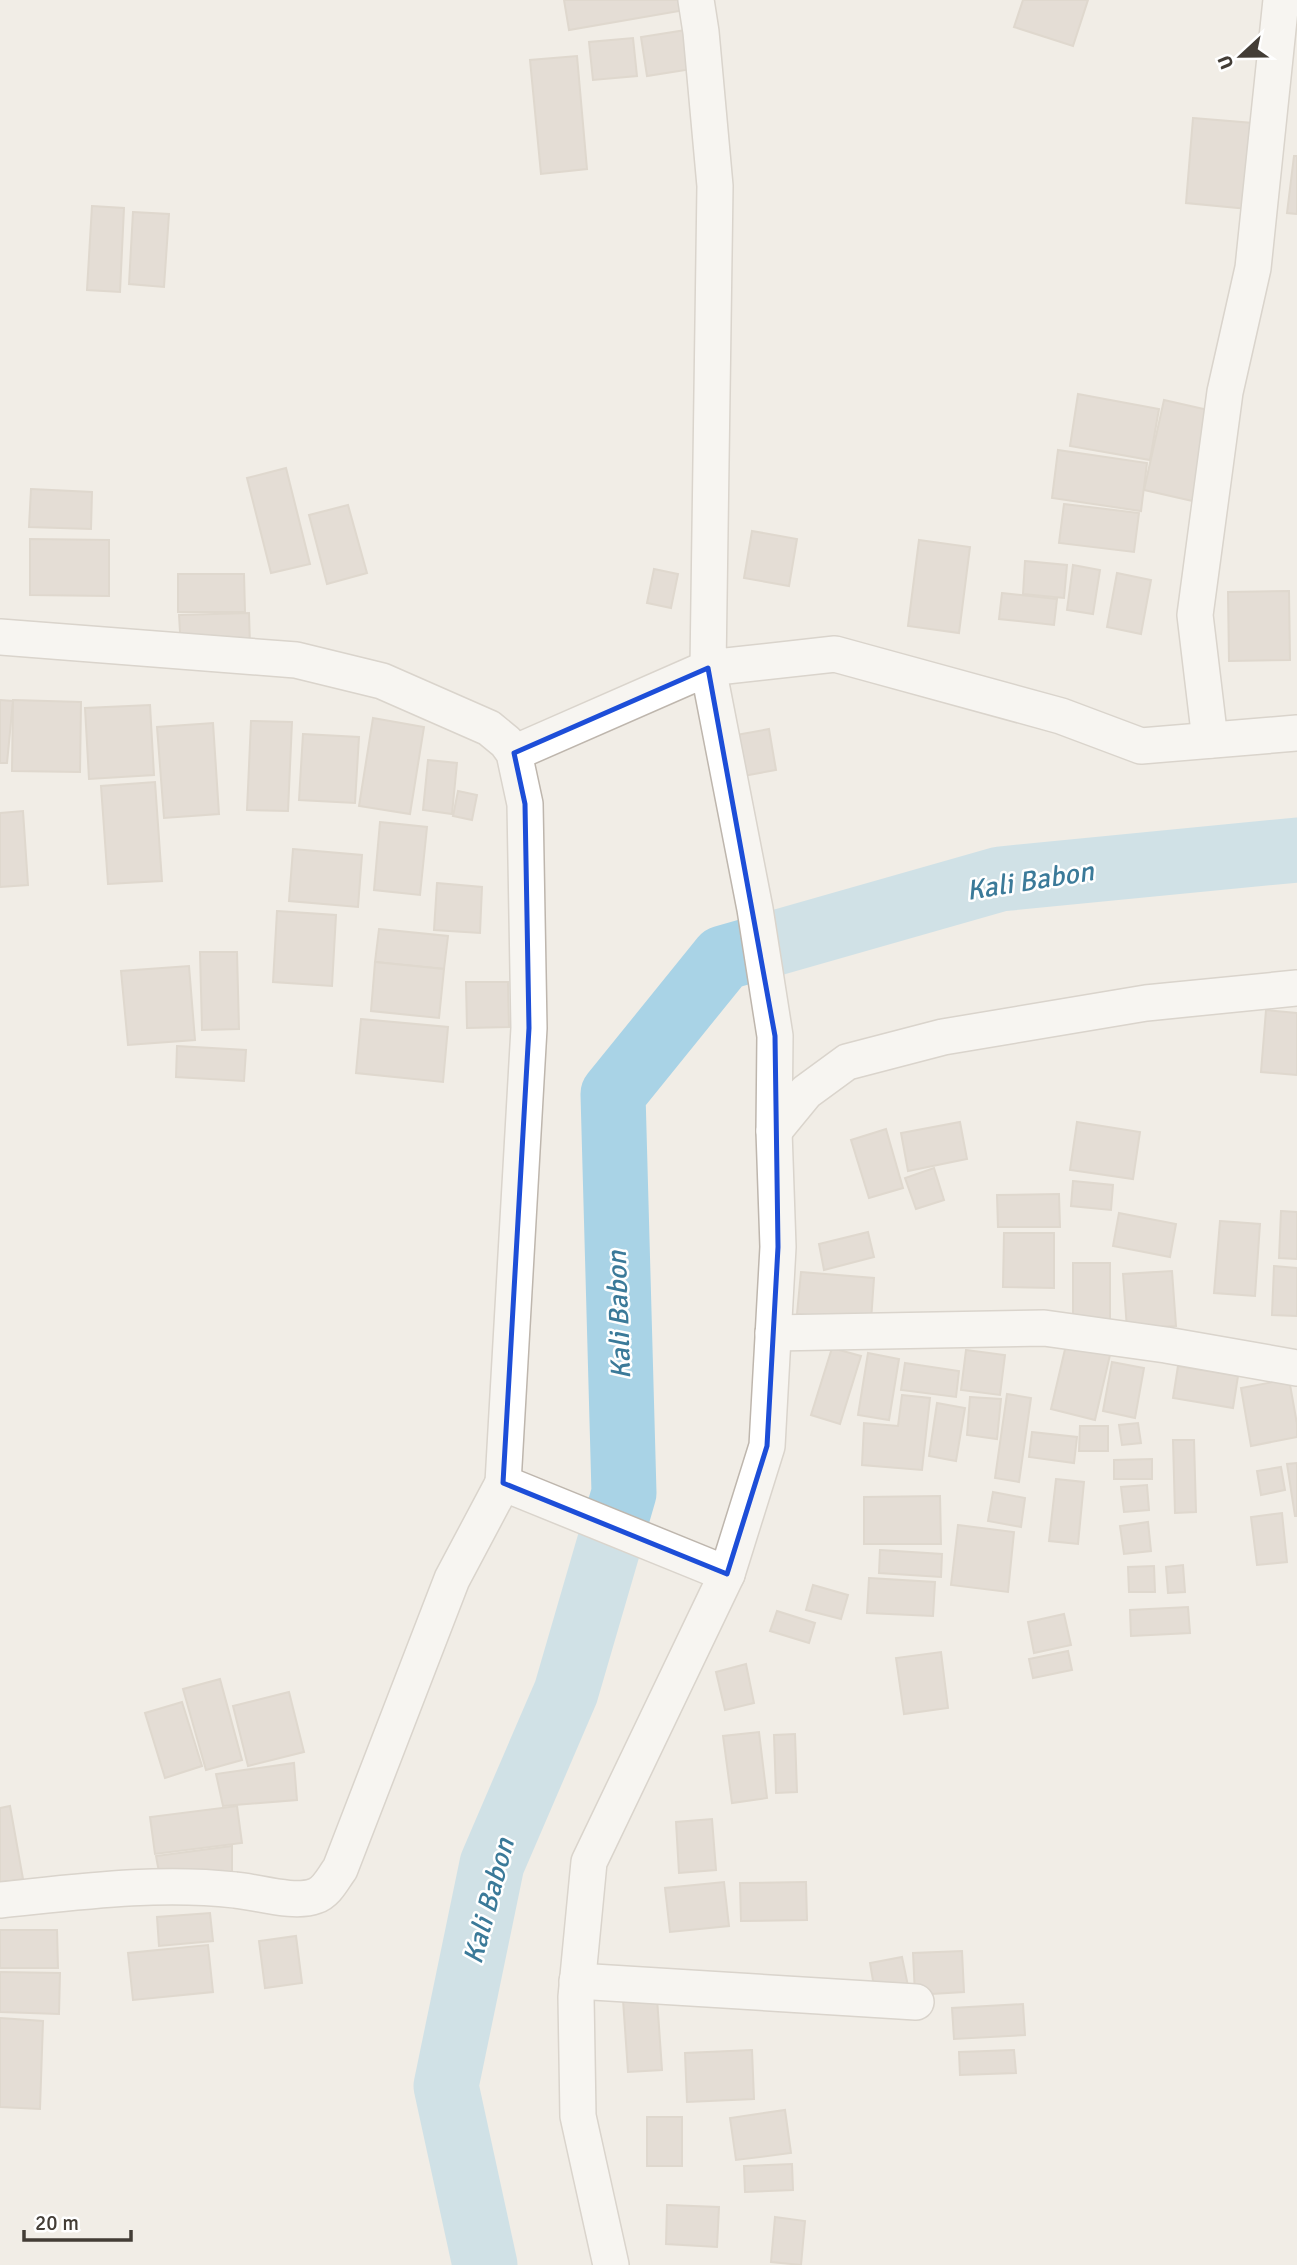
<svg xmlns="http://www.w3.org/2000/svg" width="1297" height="2265" font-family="Signika,sans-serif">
	<rect width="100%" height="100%" fill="#f1ede6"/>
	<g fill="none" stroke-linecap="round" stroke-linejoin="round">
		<polyline stroke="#a9d3e6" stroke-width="65" points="485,2265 446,2086 492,1864 566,1692 624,1493 613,1094 723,958 1000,879 1297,850"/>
	</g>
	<g fill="#d4cac0" stroke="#cbbeb1" stroke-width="2">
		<polygon points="564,0 683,0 685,10 569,30"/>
		<polygon points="1023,0 1088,0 1073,46 1014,27"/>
		<polygon points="686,30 692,69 647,76 641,37"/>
		<polygon points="633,38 637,76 593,80 589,42"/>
		<polygon points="577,56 587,169 541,174 530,60"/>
		<polygon points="1193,118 1265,124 1258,210 1186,203"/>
		<polygon points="1294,156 1297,156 1297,214 1287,213"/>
		<polygon points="92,206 124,208 120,292 87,290"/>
		<polygon points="133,212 169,214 164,287 129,284"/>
		<polygon points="1078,394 1159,409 1150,460 1070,446"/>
		<polygon points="1164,400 1217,412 1197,502 1144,490"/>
		<polygon points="1058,450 1147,463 1141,511 1052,498"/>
		<polygon points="286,468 310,564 271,573 247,478"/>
		<polygon points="31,489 92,492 91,529 29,527"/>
		<polygon points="1064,504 1139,513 1134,552 1059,543"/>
		<polygon points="348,505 367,573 327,584 309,515"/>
		<polygon points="752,531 797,539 789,586 744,578"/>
		<polygon points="30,539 109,540 109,596 30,595"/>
		<polygon points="919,540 970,547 959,633 908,626"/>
		<polygon points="1025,561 1067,565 1064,598 1023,594"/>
		<polygon points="1073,565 1100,570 1093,614 1067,610"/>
		<polygon points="654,569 678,574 671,608 647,603"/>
		<polygon points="1117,573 1151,580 1141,634 1107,627"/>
		<polygon points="178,574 244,574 245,612 178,612"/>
		<polygon points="1289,591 1290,660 1229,661 1228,592"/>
		<polygon points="1002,593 1057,599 1054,625 999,619"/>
		<polygon points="249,613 250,646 181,648 179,615"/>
		<polygon points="0,700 13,701 7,763 0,763"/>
		<polygon points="13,700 81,702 80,772 12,771"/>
		<polygon points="150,705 154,775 89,779 85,708"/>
		<polygon points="373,718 424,727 410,814 359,806"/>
		<polygon points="251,721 292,722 288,811 247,810"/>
		<polygon points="213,723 219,814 164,818 157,727"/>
		<polygon points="769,729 776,770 743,776 736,735"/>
		<polygon points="303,734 359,737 355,803 299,800"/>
		<polygon points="428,760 457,763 452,814 423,810"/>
		<polygon points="155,782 162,881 108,884 101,786"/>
		<polygon points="458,791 477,795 472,820 453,816"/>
		<polygon points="23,811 28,885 0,887 0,813"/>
		<polygon points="380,822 427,827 420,895 374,890"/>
		<polygon points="293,849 362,855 358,907 289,901"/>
		<polygon points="437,883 482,887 480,933 434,930"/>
		<polygon points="277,911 336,915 332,986 273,982"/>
		<polygon points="379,929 448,936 444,969 375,962"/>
		<polygon points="200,952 237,952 239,1029 202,1030"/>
		<polygon points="375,962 444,969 439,1018 371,1011"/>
		<polygon points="189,966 195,1040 128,1045 121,971"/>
		<polygon points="466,982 508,982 509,1027 467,1028"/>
		<polygon points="1266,1010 1297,1013 1297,1075 1261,1072"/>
		<polygon points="361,1019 448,1027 443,1082 356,1073"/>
		<polygon points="177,1046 246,1050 244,1081 176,1077"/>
		<polygon points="960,1122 967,1159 908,1171 901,1133"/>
		<polygon points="1077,1122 1140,1132 1133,1179 1070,1170"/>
		<polygon points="886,1129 903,1188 869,1198 851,1140"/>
		<polygon points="934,1168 944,1200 916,1209 905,1178"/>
		<polygon points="1073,1181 1113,1185 1111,1210 1071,1206"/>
		<polygon points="1059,1194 1060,1227 998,1227 997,1195"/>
		<polygon points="1281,1211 1297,1212 1297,1259 1279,1258"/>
		<polygon points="1119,1213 1176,1224 1170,1257 1113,1246"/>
		<polygon points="1220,1221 1260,1224 1255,1296 1214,1293"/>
		<polygon points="868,1232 874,1257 824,1270 819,1244"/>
		<polygon points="1004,1233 1054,1233 1054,1288 1003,1287"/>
		<polygon points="1073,1263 1110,1263 1110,1324 1073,1325"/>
		<polygon points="1274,1266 1297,1268 1297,1316 1272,1315"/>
		<polygon points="1172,1271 1176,1326 1127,1329 1123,1274"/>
		<polygon points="801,1272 874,1278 871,1321 797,1314"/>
		<polygon points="1066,1345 1110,1355 1095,1420 1051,1409"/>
		<polygon points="832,1348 861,1356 840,1424 811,1415"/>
		<polygon points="966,1350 1005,1355 1000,1395 961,1390"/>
		<polygon points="868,1353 899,1359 889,1420 858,1415"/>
		<polygon points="1112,1362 1144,1368 1135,1418 1103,1411"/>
		<polygon points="905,1363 959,1371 956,1397 901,1390"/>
		<polygon points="1178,1366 1238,1376 1233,1408 1173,1398"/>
		<polygon points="1289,1379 1297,1424 1297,1437 1251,1446 1241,1388"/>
		<polygon points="1007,1394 1031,1398 1019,1482 995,1478"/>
		<polygon points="902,1395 930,1398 922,1470 862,1465 864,1423 898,1426"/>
		<polygon points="970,1397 1001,1399 997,1439 967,1435"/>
		<polygon points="937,1403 965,1408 956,1461 929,1456"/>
		<polygon points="1138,1423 1141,1443 1122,1445 1119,1425"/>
		<polygon points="1080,1426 1108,1426 1108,1451 1079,1451"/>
		<polygon points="1032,1432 1077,1437 1074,1463 1029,1457"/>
		<polygon points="1173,1440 1194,1440 1196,1512 1175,1513"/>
		<polygon points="1152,1459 1152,1479 1114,1479 1114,1460"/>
		<polygon points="1297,1463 1297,1516 1295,1516 1287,1464"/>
		<polygon points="1281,1467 1285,1490 1261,1495 1257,1471"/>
		<polygon points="1056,1479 1084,1482 1078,1544 1049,1541"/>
		<polygon points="1147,1485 1149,1510 1124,1512 1121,1487"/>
		<polygon points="993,1492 1025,1498 1021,1527 988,1521"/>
		<polygon points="940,1496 941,1544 864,1544 864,1497"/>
		<polygon points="1282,1513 1287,1562 1257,1565 1251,1517"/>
		<polygon points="1148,1522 1151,1551 1124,1554 1120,1526"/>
		<polygon points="958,1525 1014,1532 1008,1592 951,1585"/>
		<polygon points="880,1550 942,1554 941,1577 879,1573"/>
		<polygon points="1183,1565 1185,1592 1168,1593 1166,1567"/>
		<polygon points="1154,1566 1155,1592 1129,1592 1128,1567"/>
		<polygon points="869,1578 935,1582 933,1616 867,1613"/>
		<polygon points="813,1585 848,1595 841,1619 806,1610"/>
		<polygon points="1188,1607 1190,1633 1131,1636 1130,1610"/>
		<polygon points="777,1611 815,1623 809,1643 770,1631"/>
		<polygon points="1064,1614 1071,1645 1034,1653 1028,1622"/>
		<polygon points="1068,1651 1072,1670 1033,1678 1029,1659"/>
		<polygon points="941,1652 948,1708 904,1714 896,1658"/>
		<polygon points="746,1664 754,1703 725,1710 716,1672"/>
		<polygon points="220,1679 242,1760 206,1770 183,1689"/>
		<polygon points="289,1692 304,1752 248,1766 233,1706"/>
		<polygon points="182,1702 202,1766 165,1778 145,1713"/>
		<polygon points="759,1732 767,1798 732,1803 723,1736"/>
		<polygon points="795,1734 797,1792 776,1793 774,1735"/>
		<polygon points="294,1763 297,1800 223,1806 216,1774"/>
		<polygon points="10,1806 23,1879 0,1883 0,1808"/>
		<polygon points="237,1806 242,1843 155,1854 150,1817"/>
		<polygon points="712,1819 716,1870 679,1873 676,1822"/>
		<polygon points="232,1846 232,1878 161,1883 156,1856"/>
		<polygon points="724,1882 729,1926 670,1932 665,1888"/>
		<polygon points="806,1882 807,1920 741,1921 740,1883"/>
		<polygon points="210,1913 213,1941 159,1946 157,1917"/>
		<polygon points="0,1930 57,1930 58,1968 0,1968"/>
		<polygon points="296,1936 302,1983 265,1988 259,1941"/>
		<polygon points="208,1945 213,1992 133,2000 128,1953"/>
		<polygon points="962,1951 964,1992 915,1995 913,1953"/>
		<polygon points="902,1957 909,1991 876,1998 870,1963"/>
		<polygon points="0,1972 60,1973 59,2014 0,2012"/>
		<polygon points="657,1998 662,2070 628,2072 623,2000"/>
		<polygon points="1023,2004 1025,2035 954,2039 952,2008"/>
		<polygon points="0,2018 43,2021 40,2109 0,2107"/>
		<polygon points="752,2050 754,2099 687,2102 685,2053"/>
		<polygon points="1014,2050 1016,2073 960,2075 959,2052"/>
		<polygon points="785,2110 791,2153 736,2160 730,2118"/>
		<rect x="647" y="2117" width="35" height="49"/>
		<polygon points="792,2164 793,2190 745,2192 744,2166"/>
		<polygon points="667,2205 719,2207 717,2247 666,2244"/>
		<polygon points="775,2217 805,2221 801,2265 771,2262"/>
	</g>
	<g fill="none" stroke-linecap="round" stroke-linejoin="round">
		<g stroke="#beb6ad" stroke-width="38">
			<g id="minor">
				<polyline points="696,0 701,32 715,186 708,668 835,654 1061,716 1141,746 1297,733"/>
				<polyline points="0,637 296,660 382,681 489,728 506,742 514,753 525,804 529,1028 503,1483"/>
				<polyline points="1210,740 1195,615 1225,392 1253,268 1281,0"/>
				<polyline points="514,753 708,668 755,909 775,1036 774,1131 778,1247 767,1446 727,1574 589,1862 576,1997 578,2116 611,2265"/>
				<polyline points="774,1131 806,1092 847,1062 943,1037 1146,1003 1297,988"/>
				<polyline points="773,1333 1044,1328 1166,1345 1297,1368"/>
				<path d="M0,1900C78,1892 157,1881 235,1890C258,1892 294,1904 315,1896C327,1892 333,1878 340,1869L452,1579L503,1483L727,1574"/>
				<polyline points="577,1981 916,2002"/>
			</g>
		</g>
		<use href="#minor" stroke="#fff" stroke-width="35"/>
	</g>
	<path d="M0 0H1297V2265H0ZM708,668L775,1036L778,1247L767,1446L727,1574L503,1483L529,1028L525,804L514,753Z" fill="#f1ede6" fill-opacity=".55" fill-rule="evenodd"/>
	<path fill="none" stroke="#1d4ed8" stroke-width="5" stroke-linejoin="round" d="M708,668L775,1036L778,1247L767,1446L727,1574L503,1483L529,1028L525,804L514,753Z"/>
	<g text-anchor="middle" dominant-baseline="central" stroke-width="5" stroke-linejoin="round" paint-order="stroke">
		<g font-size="28" font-style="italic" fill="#3b7a99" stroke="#fff">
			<text transform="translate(1030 881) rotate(-9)">Kali Babon</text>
			<text transform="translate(619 1315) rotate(-92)">Kali Babon</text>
			<text transform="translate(489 1901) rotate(-75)">Kali Babon</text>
		</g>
	</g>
	<g transform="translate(1241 56) rotate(248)" stroke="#ffffff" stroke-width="5" paint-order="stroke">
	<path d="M0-5L12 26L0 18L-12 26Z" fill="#433d36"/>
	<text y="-10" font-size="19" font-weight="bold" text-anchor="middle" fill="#433d36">U</text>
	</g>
	<path d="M24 2230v10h107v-10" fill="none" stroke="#433d36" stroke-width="3.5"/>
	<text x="35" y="2230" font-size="21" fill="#433d36" stroke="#ffffff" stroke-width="5" paint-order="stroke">20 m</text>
</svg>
